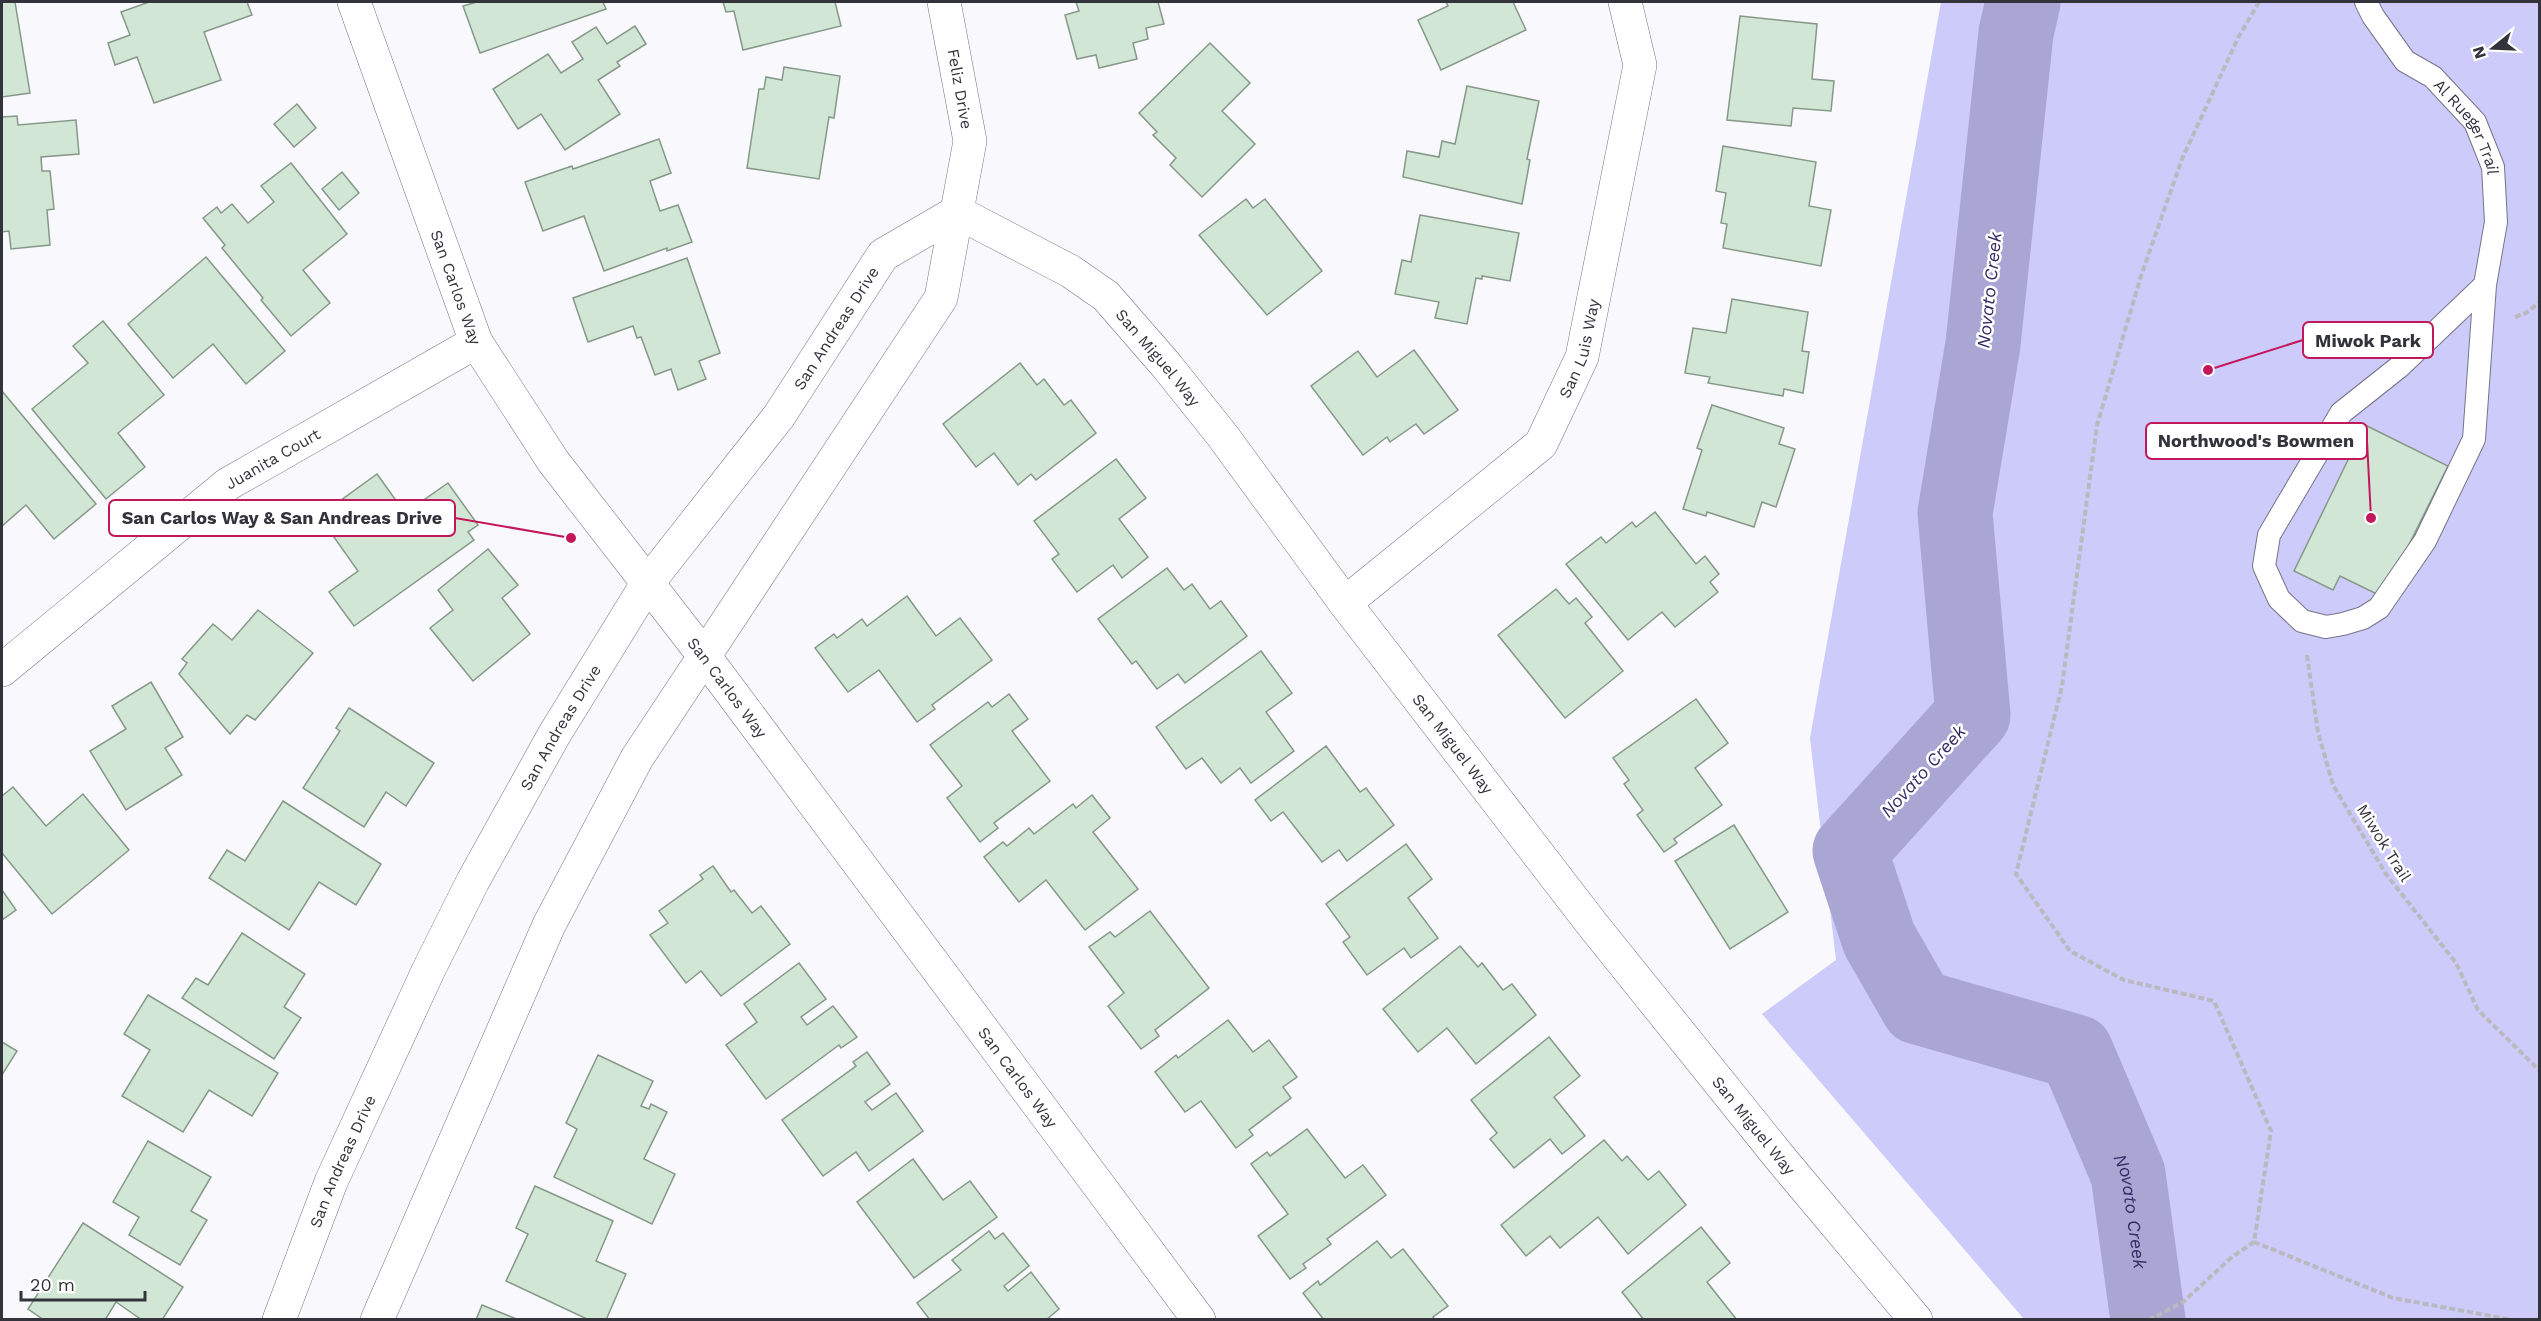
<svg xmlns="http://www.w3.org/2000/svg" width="2541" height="1321" font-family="'Work Sans',sans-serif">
	<rect width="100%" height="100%" fill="#f8f8fd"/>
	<polygon fill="#cdcbf9" points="1941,2 2539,2 2539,1319 2024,1319 1762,1014 1836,960 1810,738"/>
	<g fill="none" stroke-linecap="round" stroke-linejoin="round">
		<path stroke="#a9a6d4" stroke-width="75" id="s1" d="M2023,2L2016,33L1983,344L1955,513L1973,715L1850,851L1879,939L1918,1007L2076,1052L2128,1174L2148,1320"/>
	</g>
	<g fill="#d2e6d5" stroke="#869989" stroke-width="1.5">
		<polygon points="2,2 15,2 30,93 2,97"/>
		<polygon points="149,2 247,2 252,15 204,32 221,80 154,103 137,57 115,65 108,43 130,35 121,12"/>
		<polygon points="477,2 603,2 606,9 480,53 463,6"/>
		<polygon points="723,2 835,2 841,26 743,50 734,11 726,12"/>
		<polygon points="1076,2 1158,2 1164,24 1146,28 1148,39 1133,43 1137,59 1099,68 1096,55 1077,59 1065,15 1079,11"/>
		<polygon points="1446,2 1513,2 1526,30 1441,70 1418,20 1448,6"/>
		<polygon points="1740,16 1817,24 1812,79 1834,81 1831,111 1793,108 1791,126 1727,120"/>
		<polygon points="635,26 646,44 617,62 620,66 598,80 620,114 565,150 541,114 518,129 493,89 548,54 561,73 583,59 572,42 596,27 607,44"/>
		<polygon points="1210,43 1250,83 1222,111 1255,144 1202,197 1170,165 1176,158 1153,135 1157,132 1139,113"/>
		<polygon points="784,67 840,76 834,118 829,117 819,179 747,168 759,89 764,89 766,77 782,80"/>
		<polygon points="1467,86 1539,101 1527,159 1530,160 1522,204 1403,177 1407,151 1439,157 1442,141 1455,144"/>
		<polygon points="297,104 316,128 294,147 274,124"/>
		<polygon points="17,116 18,125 76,120 79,154 41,157 42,171 50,171 54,209 47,210 50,245 11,249 9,231 2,232 2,117"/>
		<polygon points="659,139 671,173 650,181 660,211 678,205 692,242 667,251 667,248 604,271 584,216 543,231 525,182 572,166 573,169"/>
		<polygon points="1723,146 1816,162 1809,206 1831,210 1821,266 1723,248 1727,224 1721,223 1726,193 1716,191"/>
		<polygon points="291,163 347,234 303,270 330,303 291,336 261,300 263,298 222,248 225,245 203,218 217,207 221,213 232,204 248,223 274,202 261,186"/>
		<polygon points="342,172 359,193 339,210 322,189"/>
		<polygon points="1246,199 1253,208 1265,199 1322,271 1267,315 1199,235"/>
		<polygon points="1420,215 1519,233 1510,281 1482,276 1482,279 1476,278 1467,324 1435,318 1439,302 1395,294 1402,260 1411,262"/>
		<polygon points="206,257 285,351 246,384 213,344 173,378 128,324"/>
		<polygon points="687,258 720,353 699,361 706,379 678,390 671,369 655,375 641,337 637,338 633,326 588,342 573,298"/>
		<polygon points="1732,299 1808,312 1802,351 1809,352 1803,393 1784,389 1783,396 1708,383 1710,377 1685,373 1693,328 1726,333"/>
		<polygon points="103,321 164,395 118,433 145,467 106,499 32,409 88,363 73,346"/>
		<polygon points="1414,350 1458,410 1424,434 1416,424 1390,442 1387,437 1363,455 1311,386 1358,351 1377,377"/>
		<polygon points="1020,363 1037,385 1044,379 1064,405 1071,400 1096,433 1036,480 1031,474 1018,485 994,453 976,467 943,424"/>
		<polygon points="2,391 96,504 54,539 26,505 2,526"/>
		<polygon points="1712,405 1784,428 1779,444 1795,449 1776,507 1762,502 1754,527 1707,512 1706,516 1683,509 1702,450 1697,448"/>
		<polygon points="2365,425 2448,466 2383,597 2340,576 2333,590 2294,571"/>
		<polygon points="1116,459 1146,498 1119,519 1148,557 1122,578 1113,565 1077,592 1052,559 1059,554 1034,521"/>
		<polygon points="377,474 405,513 448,483 478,525 468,532 474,540 354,626 329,592 358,571 319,516"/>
		<polygon points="1655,512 1696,564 1705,556 1719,574 1710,582 1718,592 1675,627 1662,612 1628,640 1566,564 1601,537 1606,543 1632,522 1636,527"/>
		<polygon points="488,549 518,585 502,598 530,634 473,681 430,628 453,610 438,590"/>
		<polygon points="1167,568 1184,590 1192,584 1210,609 1221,601 1247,636 1185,683 1178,674 1157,689 1136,661 1132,664 1098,619"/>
		<polygon points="1556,589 1569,604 1576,598 1592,617 1585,623 1623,671 1565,718 1498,635"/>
		<polygon points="907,596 936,636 960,618 992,660 932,705 935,709 917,722 879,670 848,692 815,648 834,634 837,638 862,619 867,626"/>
		<polygon points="258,610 313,653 255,720 247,715 230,734 179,674 187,663 182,659 213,624 232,640"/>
		<polygon points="1261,651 1292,693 1266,712 1294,751 1251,783 1240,768 1221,783 1202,758 1186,769 1156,727"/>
		<polygon points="151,682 183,737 165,748 182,775 126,810 90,751 126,729 112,706"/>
		<polygon points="1009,694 1028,719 1012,731 1050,781 994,823 998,828 980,842 947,798 962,786 930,745 988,702 992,707"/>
		<polygon points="1696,699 1728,743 1695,768 1722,805 1674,839 1677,843 1664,852 1637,815 1643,810 1624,784 1629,780 1613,758"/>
		<polygon points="349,708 434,763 406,806 386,792 364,827 303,788 340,731 336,728"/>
		<polygon points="1326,746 1360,792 1366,788 1394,825 1347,861 1339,850 1322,862 1283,812 1271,821 1255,800"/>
		<polygon points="13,787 46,826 83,794 129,850 52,914 2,853 2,796"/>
		<polygon points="1092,795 1110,818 1093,832 1138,889 1085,930 1046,880 1019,902 984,857 1003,842 1007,846 1029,828 1034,834 1073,804 1076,808"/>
		<polygon points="283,801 381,864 356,905 319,882 289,930 209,878 227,850 245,861"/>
		<polygon points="1734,825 1788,912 1730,949 1675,861"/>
		<polygon points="1406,844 1432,879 1408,898 1438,938 1411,958 1404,948 1367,975 1343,942 1350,937 1326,904"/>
		<polygon points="713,866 731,892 734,890 752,913 761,906 790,944 721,996 701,971 686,983 650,935 668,923 659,911 703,879 700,875"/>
		<polygon points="2,890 16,910 2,920"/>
		<polygon points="1150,911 1209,988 1155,1030 1159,1036 1141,1049 1108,1006 1124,993 1089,947 1110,932 1115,937"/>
		<polygon points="242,933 305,974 284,1007 301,1018 274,1059 182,998 196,978 208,985"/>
		<polygon points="1460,946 1478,967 1482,963 1503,990 1512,984 1536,1015 1476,1064 1447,1028 1418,1052 1383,1009"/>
		<polygon points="799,963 826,999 801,1017 807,1025 833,1006 857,1037 841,1048 839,1045 766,1099 726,1045 757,1022 744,1004"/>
		<polygon points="148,995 278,1073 252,1116 209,1090 183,1132 122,1096 150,1050 124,1034"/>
		<polygon points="1228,1020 1253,1052 1269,1040 1297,1077 1283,1087 1291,1098 1249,1130 1253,1135 1236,1148 1201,1101 1185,1112 1155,1072 1176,1055 1178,1058"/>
		<polygon points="1549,1037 1580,1076 1554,1097 1585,1136 1562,1154 1550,1139 1514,1168 1490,1139 1497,1133 1471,1100"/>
		<polygon points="2,1042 17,1051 2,1075"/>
		<polygon points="867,1052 890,1084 865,1102 872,1110 896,1093 923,1131 869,1171 856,1152 823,1176 782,1120 856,1066 853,1062"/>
		<polygon points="598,1055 653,1081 641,1106 649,1109 651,1104 667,1112 644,1159 675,1174 652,1224 554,1177 577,1129 566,1123"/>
		<polygon points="1307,1129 1345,1178 1363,1165 1386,1195 1327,1239 1331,1244 1303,1264 1306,1268 1290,1279 1258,1236 1288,1214 1251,1164 1267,1152 1270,1156"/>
		<polygon points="1604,1140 1622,1161 1627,1156 1648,1180 1659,1171 1686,1205 1628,1254 1598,1217 1560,1248 1550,1236 1526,1256 1501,1225"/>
		<polygon points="148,1141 211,1177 191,1211 207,1220 180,1265 129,1235 139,1217 113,1202"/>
		<polygon points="913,1159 943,1200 970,1181 997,1217 914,1278 857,1202"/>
		<polygon points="535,1186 613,1221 596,1261 626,1274 606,1320 589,1320 506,1281 528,1234 516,1228"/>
		<polygon points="83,1223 183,1287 162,1320 142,1320 116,1302 105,1320 44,1320 28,1309"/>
		<polygon points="1701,1227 1730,1263 1707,1282 1737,1320 1644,1320 1622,1292"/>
		<polygon points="989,1231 995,1239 1003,1233 1029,1266 1004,1286 1008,1291 1031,1272 1059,1309 1046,1320 930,1320 917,1303 961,1270 952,1260"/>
		<polygon points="1377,1241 1391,1258 1403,1249 1448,1306 1433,1317 1435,1320 1324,1320 1303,1293 1318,1281 1320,1285"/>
		<polygon points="482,1305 519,1320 476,1320"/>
	</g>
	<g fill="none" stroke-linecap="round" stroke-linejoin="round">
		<g stroke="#757489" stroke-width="24">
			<g id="lane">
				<path id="s2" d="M2366,2L2373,16L2405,61L2433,77L2475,122L2493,167L2496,222L2485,285L2474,439L2425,541L2379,608L2363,618L2343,624L2326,627L2302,621L2279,599L2264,566L2269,535L2341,413L2399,367L2485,285"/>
			</g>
		</g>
		<g stroke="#757489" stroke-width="34">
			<g id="street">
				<path id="s3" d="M354,2L476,342L553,461L705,657L1199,1320"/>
				<path id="s4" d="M957,212L1070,271L1106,296L1166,365L1222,435L1345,603L1592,924L1781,1159L1916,1320"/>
				<path id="s5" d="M1345,603L1541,444L1582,357L1640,65L1625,2"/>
				<path id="s6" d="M2,670L228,484L476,342"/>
				<path id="s7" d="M279,1320L331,1182L429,969L473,881L554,735L647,584L779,416L883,255L957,212"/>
				<polyline points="377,1320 549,925 637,758 941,298 970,141 944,2"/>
			</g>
		</g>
		<g stroke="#b9b9c0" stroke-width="4" stroke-dasharray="6 3" stroke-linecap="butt">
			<polyline points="2515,317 2526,313 2540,302"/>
			<polyline points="2307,655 2318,732 2333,785 2386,874 2456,963 2478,1010 2540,1071"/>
			<polyline points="2254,1242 2393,1298 2513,1320"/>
			<polyline points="2149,1320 2183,1302 2232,1257 2254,1242 2271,1131 2214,1001 2124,980 2070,951 2016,874 2062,686 2097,425 2141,276 2182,159 2238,38 2259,2"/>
		</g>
		<use href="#lane" stroke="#fff" stroke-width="22"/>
		<use href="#street" stroke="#fff" stroke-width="33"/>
	</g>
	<g text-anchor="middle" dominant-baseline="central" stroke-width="5" stroke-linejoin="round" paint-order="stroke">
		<g font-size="16" fill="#33333c" stroke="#fff">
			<text transform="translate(960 89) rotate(80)">Feliz Drive</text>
			<text stroke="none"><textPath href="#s2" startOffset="165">Al Rueger Trail</textPath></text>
			<text stroke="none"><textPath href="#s3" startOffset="303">San Carlos Way</textPath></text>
			<text stroke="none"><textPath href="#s7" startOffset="1143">San Andreas Drive</textPath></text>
			<text stroke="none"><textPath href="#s5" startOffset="356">San Luis Way</textPath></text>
			<text stroke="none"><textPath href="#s4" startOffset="252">San Miguel Way</textPath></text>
			<text stroke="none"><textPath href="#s6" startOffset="344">Juanita Court</textPath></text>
			<text stroke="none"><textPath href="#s3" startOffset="789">San Carlos Way</textPath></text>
			<text stroke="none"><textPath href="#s7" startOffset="657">San Andreas Drive</textPath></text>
			<text stroke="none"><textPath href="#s4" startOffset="738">San Miguel Way</textPath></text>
			<text transform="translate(2384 843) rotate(58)">Miwok Trail</text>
			<text stroke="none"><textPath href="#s3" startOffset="1275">San Carlos Way</textPath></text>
			<text stroke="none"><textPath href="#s4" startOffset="1224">San Miguel Way</textPath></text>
			<text stroke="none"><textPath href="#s7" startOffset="171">San Andreas Drive</textPath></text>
		</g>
		<g font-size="18" font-style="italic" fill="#352c64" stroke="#fff">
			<text transform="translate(1989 290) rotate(-84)">Novato Creek</text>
			<text transform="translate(1923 771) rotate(-48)">Novato Creek</text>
			<text stroke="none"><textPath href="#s1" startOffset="1407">Novato Creek</textPath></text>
		</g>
	</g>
	<path fill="none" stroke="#c2185b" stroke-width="2" d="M2208 370L2303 340M2371 518L2367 441M571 538L455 518"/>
	<g fill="#c2185b" stroke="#fff" stroke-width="2">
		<circle cx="2208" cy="370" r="6"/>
		<circle cx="2371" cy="518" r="6"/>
		<circle cx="571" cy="538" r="6"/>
	</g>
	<g fill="#fff" stroke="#c2185b" stroke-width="2">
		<rect x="2303" y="322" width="130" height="36" rx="6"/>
		<rect x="2146" y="423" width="221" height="36" rx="6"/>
		<rect x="109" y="500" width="346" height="36" rx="6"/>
	</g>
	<g font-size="18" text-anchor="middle" font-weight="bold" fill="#33333c">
		<text x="2368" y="347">Miwok Park</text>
		<text x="2256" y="447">Northwood's Bowmen</text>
		<text x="282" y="524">San Carlos Way &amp; San Andreas Drive</text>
	</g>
	<rect width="2541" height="1321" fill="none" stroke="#33333c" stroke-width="6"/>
	<g transform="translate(2493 48) rotate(252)" stroke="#ffffff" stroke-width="4.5" paint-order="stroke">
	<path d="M0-4.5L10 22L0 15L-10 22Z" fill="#33333c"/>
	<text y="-9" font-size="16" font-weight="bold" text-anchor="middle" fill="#33333c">N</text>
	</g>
	<path d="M21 1291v9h124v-9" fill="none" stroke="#33333c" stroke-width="3"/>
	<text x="30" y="1291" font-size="18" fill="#33333c" stroke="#ffffff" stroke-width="4.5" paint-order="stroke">20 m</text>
</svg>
